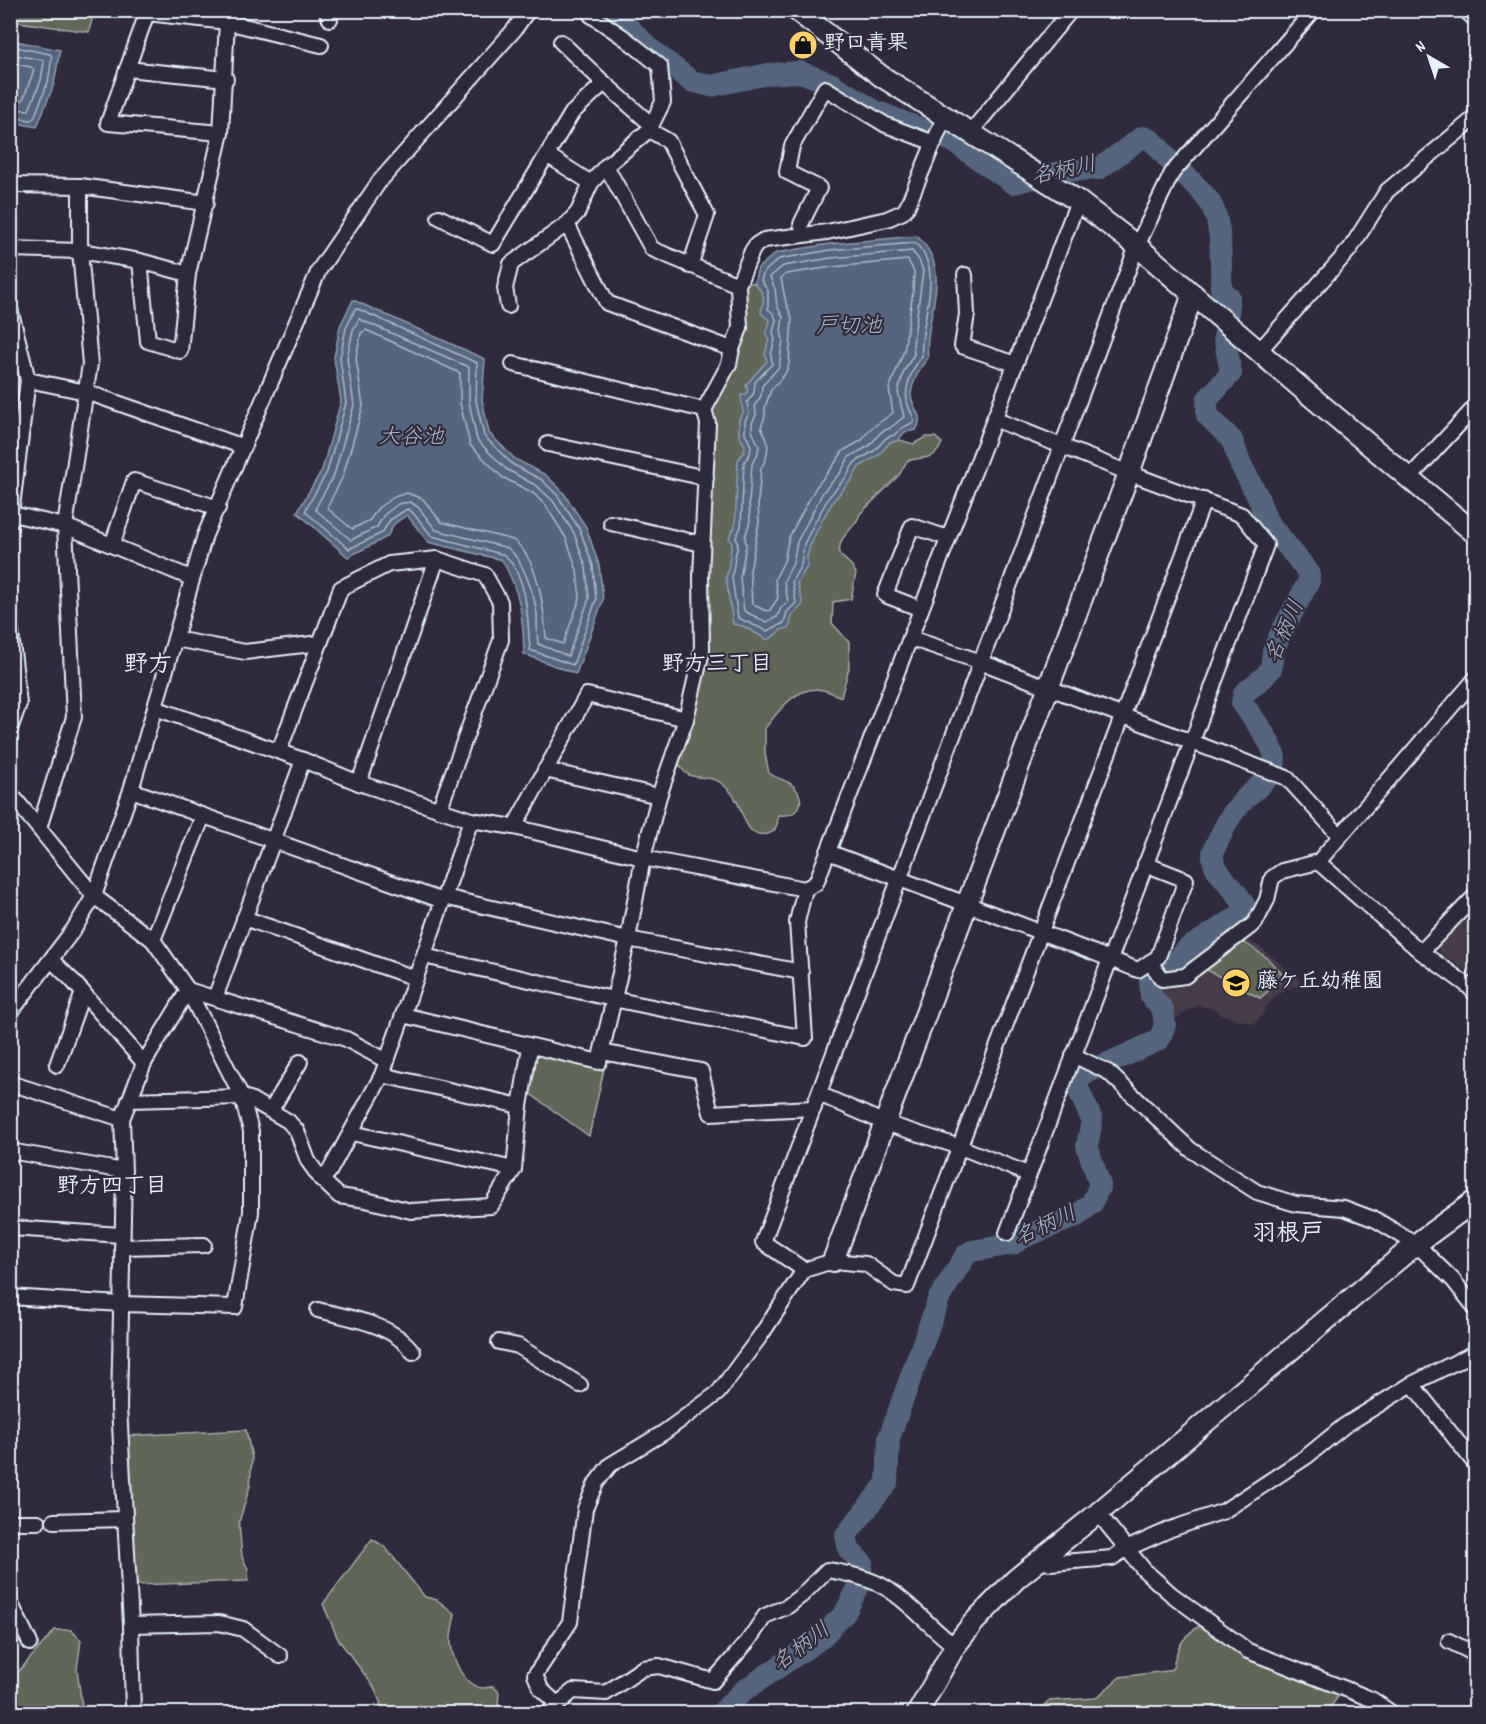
<svg xmlns="http://www.w3.org/2000/svg" width="1486" height="1724" font-family="Dekko,'Klee One',sans-serif">
	<rect width="100%" height="100%" fill="#2f2a3d"/>
	<filter id="ink" filterUnits="userSpaceOnUse"><feTurbulence type="fractalNoise" baseFrequency=".0167" numOctaves="2"/><feDisplacementMap in="SourceGraphic" scale="12" xChannelSelector="R" yChannelSelector="G"/><feConvolveMatrix kernelMatrix="1 2 1 2 8 2 1 2 1" color-interpolation-filters="sRGB"/></filter>
	<g filter="url(#ink)">
		<g fill="#453a4a">
			<polygon points="1475,909 1475,981 1465,970 1440,954 1438,946"/>
			<polygon points="1237,941 1249,941 1259,946 1300,979 1299,986 1286,989 1276,996 1266,1008 1258,1021 1253,1024 1220,1014 1216,1010 1197,1005 1174,1020 1158,993 1158,985 1186,980"/>
		</g>
		<g fill="#606658" stroke="#a4aca8" stroke-width="1.5">
			<polygon points="11,10 94,10 94,11 89,32 11,21"/>
			<path d="M757,282L763,285L772,312L794,581C808,539 824,504 853,470C864,458 881,448 894,438L913,444L926,437H935L942,443C934,463 923,455 907,461L899,475L860,514C854,532 839,532 839,554L851,565L856,573L851,599L833,602L832,623L849,642V668L841,697C836,695 829,691 823,690C797,684 779,711 765,728V754L769,773C776,778 785,780 791,784C807,796 803,818 778,815C778,823 776,832 768,834C744,838 745,814 736,800C733,794 726,787 721,783C713,776 699,779 689,775C684,773 680,766 677,762L706,650L709,410L731,370L742,292L745,284Z"/>
			<polygon points="1245,943 1266,957 1285,977 1260,998 1205,969 1237,945"/>
			<polygon points="539,1054 604,1069 589,1136 529,1093 534,1058"/>
			<polygon points="246,1430 252,1458 250,1486 239,1522 242,1557 248,1569 248,1581 134,1585 125,1436"/>
			<path d="M372,1539L385,1547L425,1597L437,1600L455,1614C454,1622 451,1630 451,1638C450,1655 463,1687 483,1688C487,1688 490,1687 493,1686L499,1692L498,1705L508,1711L517,1710V1713H371L381,1704L374,1687L338,1639L323,1604Z"/>
			<path d="M1202,1625L1275,1668L1340,1694L1326,1713L1036,1714L1048,1701L1096,1698L1120,1677L1167,1671L1173,1668C1176,1648 1184,1633 1202,1625Z"/>
			<polygon points="55,1630 71,1630 81,1640 77,1669 83,1713 11,1713 11,1680"/>
		</g>
		<g fill="#54657f" stroke="#8f9daf" stroke-width="1.5">
			<polygon points="11,40 60,50 54,84 37,127 11,122"/>
			<path d="M917,236C956,273 923,314 928,358C921,366 912,382 911,394C911,409 926,415 916,430L905,432L897,441L890,442L879,455L859,467L852,479L834,500L821,522L810,546L807,557V567L797,583L803,604L792,616L789,628L781,630L770,639H766L743,626L733,624L726,577C730,568 729,555 732,544L729,537L735,527L738,460L744,452L745,445L739,436V419L743,413L741,395H745L748,391L746,385L767,361L765,354L769,339L766,334L770,321L761,313C761,309 763,307 763,303C765,294 759,288 754,283L758,268L776,253L829,244Z"/>
			<path d="M353,300L485,359L482,400L489,433L515,459L546,475L563,492L586,527L599,565L603,600L576,674L524,654C523,616 521,594 502,560L428,542L407,515L394,524L387,537L348,557L297,512L322,470L341,401L334,358L340,326Z"/>
		</g>
		<g fill="none" stroke-linecap="round" stroke-linejoin="round">
			<g stroke="#adb9c8" stroke-width="1.5">
				<polyline points="10,46 50,54 52,57 48,82 34,118 31,120 10,117"/>
				<polyline points="10,54 42,60 44,63 41,80 29,110 10,109"/>
				<polyline points="10,63 31,67 34,70 23,100 10,100"/>
				<path d="M915,243C947,272 918,320 922,356C911,370 902,391 909,408C911,414 914,415 914,422L902,428L894,435L886,438L874,451L854,463L847,476L829,497L816,520L804,544L801,565L792,581L796,603L787,612L784,623L767,631L738,618L732,578L735,557L738,545L736,537L741,527L744,462L750,454L751,446L745,433V421L749,413L747,402L754,393L755,382L772,364L771,354L775,340L773,332L776,320L774,314L768,309V291L761,280L764,272L779,259L830,250Z"/>
				<polygon points="912,251 919,260 923,271 913,344 914,354 904,371 898,392 904,417 890,428 881,432 869,446 849,457 841,472 823,492 797,542 793,563 784,581 788,602 781,608 777,617 766,622 744,611 740,578 746,546 745,537 750,521 749,502 752,464 757,456 759,446 752,431 752,423 756,415 755,405 761,396 762,386 779,367 783,340 781,331 783,317 777,306 775,289 770,277 783,266 831,258"/>
				<polygon points="908,260 914,272 913,291 904,351 889,389 893,413 870,429 862,440 843,451 833,466 816,487 789,537 784,561 775,579 778,598 770,610 766,611 752,604 750,571 759,522 758,502 761,468 766,459 768,446 766,437 761,427 765,416 765,407 771,390 785,374 789,364 792,318 786,303 781,278 786,274 832,267"/>
				<path d="M355,309H358L477,363L476,401L484,436L512,464L542,480L558,496L580,530L593,566L596,600L573,665L530,650C527,617 529,580 505,555L432,536L412,512L407,509L390,520L382,533L349,549L306,512V509L327,472L346,403L340,358L346,328Z"/>
				<path d="M359,319L469,367V402L477,440L506,469L537,486L553,501L574,533L586,567L589,599L568,656L538,644C537,635 537,625 537,615C535,596 523,560 508,548L436,530L418,507L410,502L398,504L384,515L377,527L351,540L316,510V507L334,475L354,405L347,358L353,330Z"/>
				<path d="M366,330L460,373V403L470,445L502,477L533,493L546,506L566,538L577,570L580,598L563,644L546,638C544,609 539,559 513,540L441,522L423,499L407,493L394,497L378,508L370,520L352,529L327,508L343,476L363,406L356,358L361,333Z"/>
			</g>
			<path stroke="#54657f" stroke-width="22" d="M602,10L628,27L650,49L691,81L711,86L768,74L800,72L832,84L875,111L952,141L1013,183L1065,171L1099,169L1142,137C1156,139 1160,151 1169,160C1183,173 1198,186 1209,201C1223,221 1221,265 1221,289L1229,297L1228,320L1224,337L1231,373L1207,400V415L1232,440L1240,463L1258,497L1267,521L1309,573V581L1281,633L1273,651L1271,669L1263,678L1244,693L1242,703C1253,718 1268,736 1274,754C1280,775 1253,789 1242,802C1233,812 1227,820 1222,833C1218,841 1212,850 1213,859C1214,873 1240,892 1246,909L1236,918L1187,949L1169,968L1150,980L1151,996L1163,1010L1165,1025L1159,1040L1082,1075L1076,1084L1092,1120L1087,1146L1100,1185L1092,1203L1077,1216L1024,1237L1013,1244L972,1251L966,1255L939,1298L889,1438L887,1483L846,1535L849,1550L862,1563L858,1588L845,1613L820,1639L743,1691L720,1714"/>
			<g stroke="#e8f1f8" stroke-width="18">
				<g id="street">
					<polyline points="326,10 330,19"/>
					<polyline points="1465,10 1476,20"/>
					<polyline points="561,42 604,83 645,119 652,123"/>
					<polyline points="127,69 226,79"/>
					<polyline points="649,130 668,141 707,215 690,266"/>
					<polyline points="221,133 108,123 147,13 227,22 321,45"/>
					<polyline points="970,133 1071,10"/>
					<polyline points="547,155 591,183"/>
					<polyline points="606,166 652,249 738,285"/>
					<polyline points="10,185 80,186 206,203"/>
					<polyline points="439,217 493,244 572,113 604,83"/>
					<polyline points="567,224 607,303 732,349"/>
					<polyline points="801,224 819,188 787,172 792,146 825,88 886,125 934,143"/>
					<polyline points="10,249 80,251 140,261 188,274"/>
					<polyline points="140,261 148,341 180,351 188,274 221,133 227,22 224,10"/>
					<polyline points="965,275 967,314 962,346 1015,364"/>
					<polyline points="508,306 505,288 511,264 567,224 578,212 591,183 606,166 649,130 663,102 660,66 626,39 591,15 588,10"/>
					<polyline points="10,309 28,380 10,522"/>
					<polyline points="1259,351 1350,249 1387,191 1471,121 1476,115"/>
					<polyline points="513,364 704,410"/>
					<polyline points="28,380 86,392 244,447"/>
					<polyline points="994,419 1129,473 1242,515 1266,545 1007,1233"/>
					<polyline points="548,444 706,478"/>
					<polyline points="1410,477 1476,406"/>
					<polyline points="12,514 65,526 191,578"/>
					<polyline points="611,523 702,544"/>
					<polyline points="112,545 134,481 218,508"/>
					<polyline points="921,609 885,595 912,526 948,538"/>
					<polyline points="10,624 19,704 10,729"/>
					<polyline points="910,638 981,662 1287,778 1340,836"/>
					<polyline points="175,639 245,652 320,643"/>
					<polyline points="155,708 303,760 359,783 471,820 514,827 643,858 805,889 816,883 1078,201"/>
					<polyline points="279,751 341,588 389,564 437,559 485,575 500,602 501,640 439,810"/>
					<polyline points="545,770 659,796"/>
					<polyline points="359,783 437,559"/>
					<polyline points="131,790 443,901"/>
					<polyline points="10,793 94,896 153,940 188,990 242,1097 251,1131 251,1212 235,1307 121,1304 10,1297"/>
					<polyline points="514,827 587,695 686,719"/>
					<polyline points="39,828 74,717 65,526 90,364 80,251 80,186"/>
					<path d="M828,852C931,891 1035,929 1138,970L1158,957L1186,880L1145,864"/>
					<polyline points="1318,862 1421,952 1467,985 1476,994"/>
					<polyline points="444,897 628,939 801,972"/>
					<polyline points="244,918 415,978"/>
					<polyline points="153,940 203,816"/>
					<polyline points="1421,952 1476,895"/>
					<polyline points="424,956 613,999 805,1038 797,922 805,889"/>
					<polyline points="51,960 72,980 144,1063"/>
					<polyline points="1150,962 1162,979 1185,976 1255,923 1267,900 1272,878 1282,871 1318,862 1476,678"/>
					<polyline points="188,990 346,1039 387,1061"/>
					<polyline points="215,998 303,760"/>
					<polyline points="10,1013 74,929 94,896 131,790 205,535 319,270 379,182 514,30 528,10"/>
					<polyline points="403,1015 599,1062 628,939 643,858 659,796 686,719 702,651 701,576 708,423 704,410 729,364 732,349 740,328 738,285 752,251 756,245 764,240 827,232 887,219 903,212 907,207 944,118"/>
					<polyline points="602,1052 701,1071 711,1113 814,1108"/>
					<polyline points="1073,1055 1108,1072 1191,1150 1257,1192 1296,1204 1344,1208 1376,1220 1416,1244 1453,1280 1476,1309"/>
					<polyline points="57,1065 83,992"/>
					<polyline points="382,1075 520,1106"/>
					<polyline points="10,1083 122,1119"/>
					<polyline points="819,1094 885,1123 960,1147 1028,1174"/>
					<polyline points="129,1100 242,1097 250,1099 288,1121 297,1131 308,1161 321,1179 339,1196 366,1200 411,1211 491,1206 514,1169 520,1106 530,1047"/>
					<polyline points="271,1110 300,1062"/>
					<polyline points="352,1133 514,1169"/>
					<polyline points="10,1151 124,1171"/>
					<polyline points="321,1179 329,1172 382,1075 471,820"/>
					<polyline points="10,1228 122,1235"/>
					<polyline points="122,1247 204,1245"/>
					<polyline points="804,1270 763,1242 1137,246 1172,173 1314,10"/>
					<path d="M318,1310C350,1318 393,1324 413,1352"/>
					<polyline points="499,1342 518,1346 580,1385"/>
					<polyline points="1412,1384 1476,1465"/>
					<polyline points="1098,1513 1144,1570 1171,1594 1248,1651 1356,1693 1373,1700 1393,1714"/>
					<polyline points="54,1521 124,1519"/>
					<polyline points="10,1522 38,1522"/>
					<polyline points="1044,1557 1050,1563 1112,1558 1126,1549 1171,1529 1224,1511 1306,1457 1344,1426 1412,1384 1476,1352"/>
					<polyline points="10,1602 30,1643"/>
					<polyline points="131,1625 219,1623 243,1629 280,1656"/>
					<polyline points="1449,1641 1473,1653 1476,1661"/>
					<polyline points="557,1704 541,1689 535,1675 570,1622 585,1509 596,1483 610,1465 663,1433 718,1393 761,1335 804,1270 833,1261 866,1264 894,1284 907,1286 1204,500"/>
					<polyline points="133,1714 131,1625 119,1407 124,1171 122,1119 144,1063 188,990"/>
					<path d="M547,1714L573,1691L606,1693L643,1668L659,1666L713,1681L748,1641L765,1616L788,1606L802,1595L827,1570C847,1573 869,1578 886,1588C912,1604 931,1629 955,1646"/>
				</g>
			</g>
			<g stroke="#e8f1f8" stroke-width="24">
				<g id="secondary">
					<polyline points="796,10 881,76 1078,201 1137,246 1307,393 1476,534"/>
					<polyline points="833,1261 1129,473 1193,294"/>
					<polyline points="917,1714 955,1646 974,1622 1016,1579 1098,1513 1416,1244 1476,1200"/>
				</g>
			</g>
			<use href="#street" stroke="#2f2a3d" stroke-width="14"/>
			<use href="#secondary" stroke="#2f2a3d" stroke-width="20"/>
		</g>
	</g>
	<defs>
		<g id="shop-disc" transform="scale(1.5)"><circle r="9.5" fill="#ffd166" stroke="#2f2a3d"/><path d="M-5-2.5h2.3a2.7 3.5 0 0 1 5.4 0H5L5.5 6h-11ZM-1.5-2.5h3a1.5 2.3 0 0 0-3 0Z" fill="#111"/></g>
		<g id="school-disc" transform="scale(1.5)"><circle r="9.5" fill="#ffd166" stroke="#2f2a3d"/><path d="M0-5L7-2L0 1L-7-2ZM-4 1L0 2.5L4 1V4Q0 6-4 4Z" fill="#111"/></g>
	</defs>
	<g fill-rule="evenodd">
		<use href="#shop-disc" x="803" y="45"/>
		<use href="#school-disc" x="1236" y="983"/>
	</g>
	<g text-anchor="middle" dominant-baseline="central" stroke-width="4.5" stroke-linejoin="round" paint-order="stroke">
		<g font-size="21" font-weight="bold" fill="#e8f1f8" stroke="#2f2a3d" text-anchor="start">
			<text x="824" y="45">野口青果</text>
			<text x="1257" y="983">藤ケ丘幼稚園</text>
		</g>
		<g font-size="22" font-style="italic" fill="#adb9c8" stroke="#2f2a3d">
			<text transform="translate(1064 172) rotate(-12)">名柄川</text>
			<text x="849" y="327">戸切池</text>
			<text x="411" y="438">大谷池</text>
			<text transform="translate(1286 632) rotate(-66)">名柄川</text>
			<text transform="translate(1046 1227) rotate(-25)">名柄川</text>
			<text transform="translate(802 1648) rotate(-37)">名柄川</text>
		</g>
		<g font-size="22" font-weight="bold" fill="#e8f1f8" stroke="#2f2a3d">
			<text x="717" y="665">野方三丁目</text>
			<text x="112" y="1187">野方四丁目</text>
		</g>
		<g font-size="24" font-weight="bold" fill="#e8f1f8" stroke="#2f2a3d">
			<text x="148" y="666">野方</text>
			<text x="1288" y="1235">羽根戸</text>
		</g>
	</g>
	<rect width="1486" height="1724" fill="none" stroke="#2f2a3d" stroke-width="36"/>
	<rect x="18" y="18" width="1450" height="1688" fill="none" stroke="#e8f1f8" stroke-width="2" filter="url(#ink)"/>
	<g transform="translate(1429 57) rotate(321)" stroke="#2f2a3d" stroke-width="4.5" paint-order="stroke">
	<path d="M0-4.5L10 22L0 15L-10 22Z" fill="#e8f1f8"/>
	<text y="-9" font-size="16" font-weight="bold" text-anchor="middle" fill="#e8f1f8">N</text>
	</g>
</svg>
